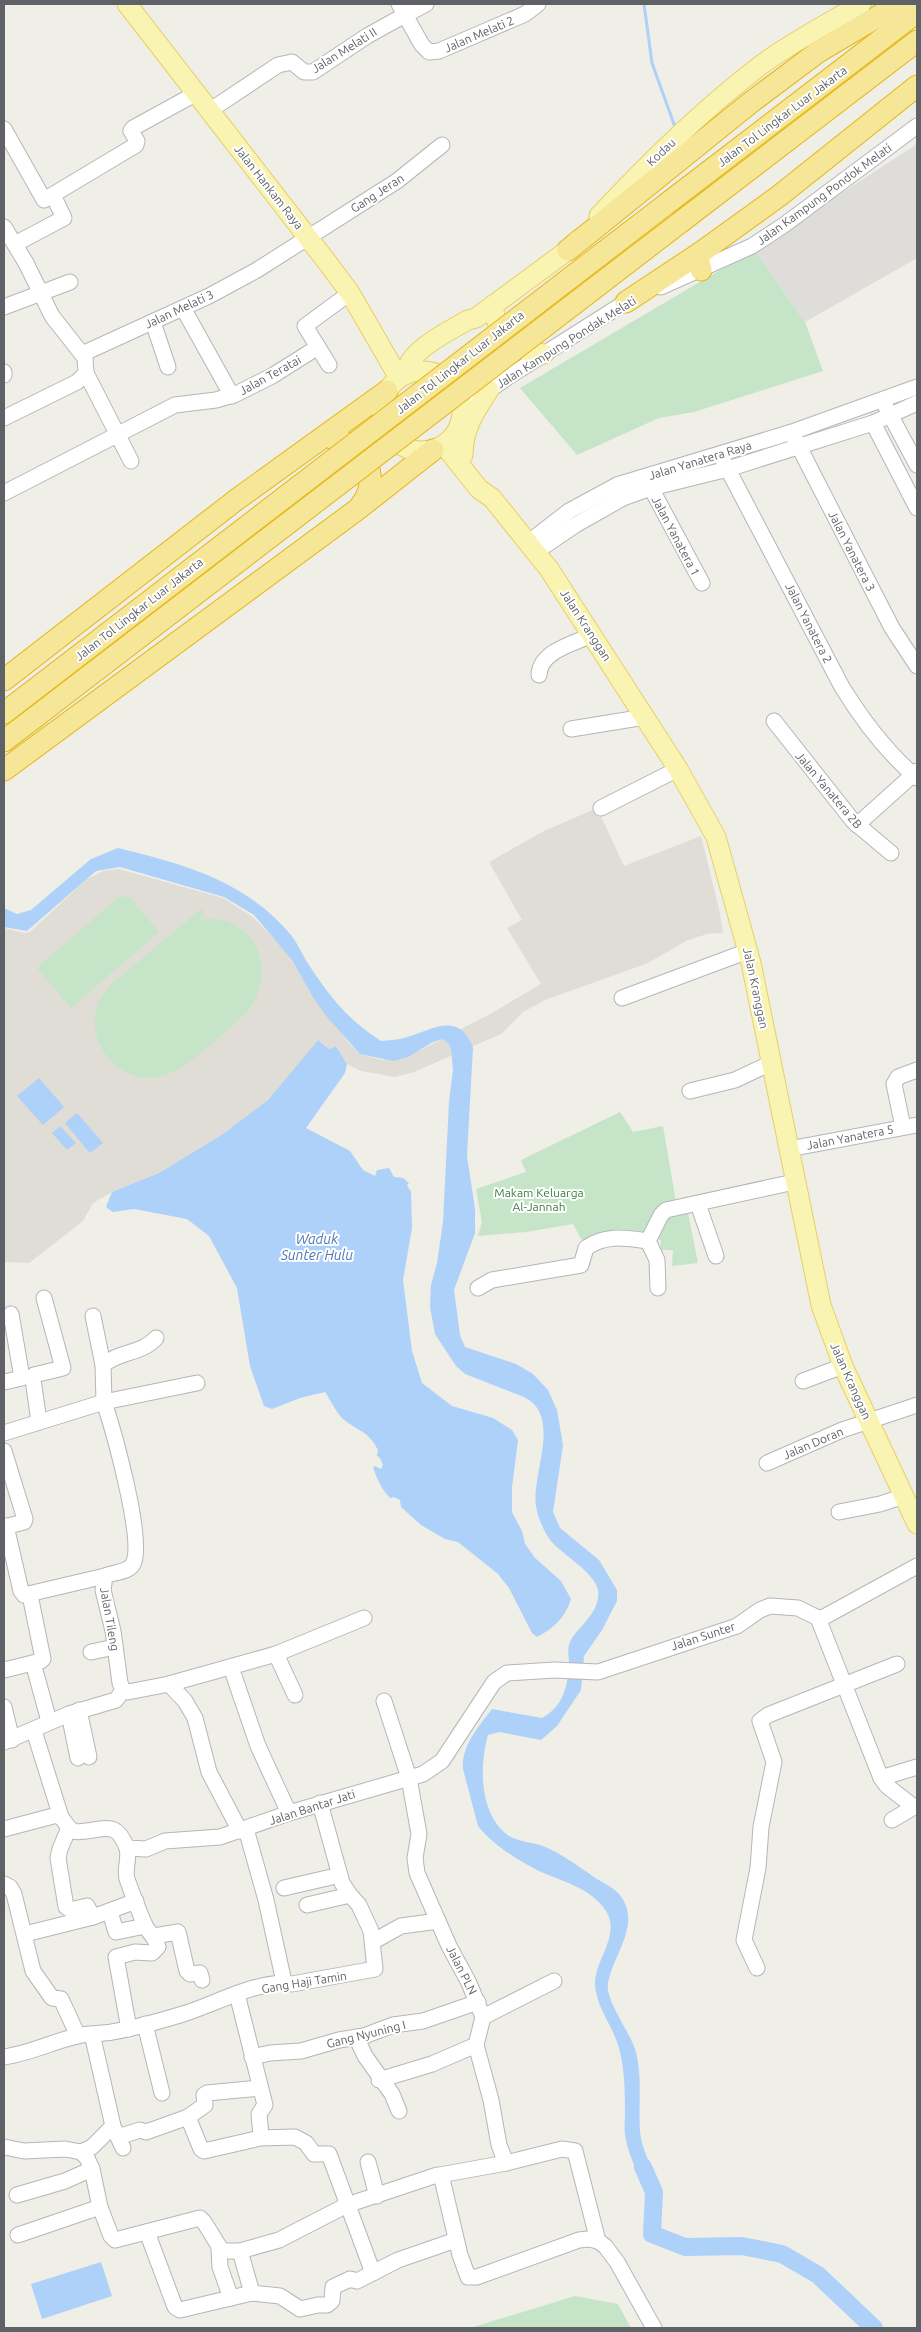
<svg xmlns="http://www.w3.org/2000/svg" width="921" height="2332" font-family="Ubuntu,sans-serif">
	<rect width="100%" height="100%" fill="#efeee7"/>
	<polygon fill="#deddd9" points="917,144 917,258 805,322 754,250"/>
	<polygon fill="#dfddd5" points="597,808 624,866 701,836 719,909 723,933 707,934 686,941 648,963 545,1000 523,1012 501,1034 414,1072 395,1077 361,1071 347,1064 336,1046 329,1049 318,1040 268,1100 223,1134 159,1173 112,1192 93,1203 83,1221 29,1263 4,1262 4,928 24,933 30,932 87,879 103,871 119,869 223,898 253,917 280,945 292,960 314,999 349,1043 360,1054 382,1060 421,1050 492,1013 541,984 507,928 522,920 489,862 544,831"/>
	<g fill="#c6e5c8">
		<polygon points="754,250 805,322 823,371 694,412 659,418 577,455 520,388"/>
		<polygon points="120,896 130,898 159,932 71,1008 37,968"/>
		<path d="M201,909L205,914L199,920C254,911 280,970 247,1012C226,1030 188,1070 162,1076C116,1088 77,1034 103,994C112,982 125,973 137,963C158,945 179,927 201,909Z"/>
		<polygon points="620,1112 633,1132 663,1126 678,1214 688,1213 698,1263 672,1266 673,1250 660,1250 661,1240 629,1235 584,1244 573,1224 526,1232 478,1236 482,1222 476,1189 526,1172 521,1160"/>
		<polygon points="575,2296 618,2304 631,2328 470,2328"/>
	</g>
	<g fill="#add1f9">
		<path d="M118,848C186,865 244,880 291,935C298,944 303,956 309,965C330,997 348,1020 381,1041C388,1040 397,1040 404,1038C432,1030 458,1010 473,1047L467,1156L475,1209V1233L454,1290L460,1335L465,1347L516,1364L533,1374L548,1390L557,1410L563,1445L553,1512L560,1528L599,1560L617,1590V1601L602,1630L584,1656L581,1690L557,1726L541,1740L499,1732L488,1735C479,1766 479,1815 509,1836C519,1842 534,1842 545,1847C562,1854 578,1866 594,1877C601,1882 613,1887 619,1894C643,1923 613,1954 608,1983C605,2000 629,2031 635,2049C643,2075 638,2104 640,2132C642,2150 652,2168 659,2185L646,2191C638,2173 628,2155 625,2135C624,2128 625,2122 625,2116C625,2093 625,2070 619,2048C613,2026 596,2007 595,1984C595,1959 621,1935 606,1911C591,1887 559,1881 535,1869C515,1858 493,1845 478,1826L463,1769C461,1746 479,1726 492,1709L542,1718C563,1707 568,1686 569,1664C569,1653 566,1648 572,1638C582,1624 601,1610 598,1590C594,1572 563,1555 551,1541C544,1532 538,1518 536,1506C531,1474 563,1416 524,1397L465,1374L456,1366L435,1334L430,1307L431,1285L437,1263L443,1222L449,1102L453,1070L451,1049L449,1044L443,1039L433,1042L408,1057L394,1061L360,1054L327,1017L314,999L292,960L254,915L224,897L120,867L96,871L27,931L4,927V908L17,914L31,910L91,859Z"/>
		<path d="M318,1040L329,1049L336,1046L347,1064L345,1073L306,1128L350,1151L363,1170L375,1176L377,1170L389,1168L394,1177L403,1178L409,1183L407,1185L411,1192L412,1228L403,1280L412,1351L422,1383L452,1406L493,1418L512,1430L518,1440L512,1487V1512L522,1531L525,1544L535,1558L561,1581L571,1599C565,1618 554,1628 537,1637L532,1633L509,1588L498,1574L458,1542L445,1539L421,1525L401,1507L400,1500L394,1497L390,1498C381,1488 377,1479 373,1467L375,1466L381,1469L383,1465L380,1458L377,1456L378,1450C368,1430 357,1431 343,1419C336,1412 331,1401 325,1392L300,1398L272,1409L264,1406L250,1366L237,1288L209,1236L187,1219L134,1209L113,1212L106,1207L112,1192L159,1173L223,1134L268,1100Z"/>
		<polygon points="39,1078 64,1107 43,1125 17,1096"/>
		<polygon points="77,1113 103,1143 90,1153 65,1123"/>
		<polygon points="60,1126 76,1143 67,1150 52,1133"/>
		<polygon points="101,2262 112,2296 42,2319 31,2284"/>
	</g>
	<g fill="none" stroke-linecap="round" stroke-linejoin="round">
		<polyline stroke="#add1f9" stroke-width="3" points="644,4 652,63 675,127"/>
		<polyline stroke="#add1f9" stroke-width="18" points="643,2167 654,2192 652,2234 685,2247 742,2246 782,2254 818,2275 874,2328"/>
		<g stroke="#b4b6ba" stroke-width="17">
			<g id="minor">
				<polyline points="399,4 405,15 426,4"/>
				<polyline points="209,111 278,65 292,62 304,72 313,72 367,36 405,15 422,45 429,52 439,51 525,14 538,4"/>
				<polyline points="4,129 44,200 136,145 137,141 131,131 133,128 195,94"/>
				<polyline points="4,227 26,263 52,316 85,358 86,373 77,382 4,418"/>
				<polyline points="15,244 64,218 53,195"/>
				<polyline points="661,287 752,246 784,225 917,126"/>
				<polyline points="4,307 70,282"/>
				<polyline points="183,308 232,396"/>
				<polyline points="153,322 168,367"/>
				<polyline points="82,354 209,296 257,270 397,181 442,145"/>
				<polyline points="329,365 305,326 350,293"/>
				<polyline points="4,372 4,375"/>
				<polyline points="86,373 131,461"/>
				<polyline points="886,407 917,465"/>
				<polyline points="462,409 511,375 626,302 635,298"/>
				<polyline points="873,423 917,508"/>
				<polyline points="795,439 892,628 917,666"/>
				<path d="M723,460L842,687C863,721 886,752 917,778"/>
				<polyline points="651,488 702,583"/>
				<polyline points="4,493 175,405 216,400 236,394 272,376 318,347"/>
				<polyline points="529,542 569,511 617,485 792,432 917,387"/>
				<polyline points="537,551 577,524 623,498 651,488 728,469 873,423 917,403"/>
				<path d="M539,675C540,651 573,644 592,635"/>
				<polyline points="774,721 853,821 891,853"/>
				<polyline points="571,729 645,717"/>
				<polyline points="601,808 678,769"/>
				<polyline points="857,825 917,771"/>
				<polyline points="622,998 748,951"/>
				<polyline points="690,1091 735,1080 771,1063"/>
				<polyline points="903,1127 894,1084 898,1077 917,1070"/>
				<polyline points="789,1149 917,1125"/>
				<polyline points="698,1204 716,1256"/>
				<polyline points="648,1241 657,1260 658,1288"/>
				<path d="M478,1288L492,1280L581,1265L586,1248C606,1234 625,1238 648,1241L661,1215L666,1210L794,1182"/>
				<polyline points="93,1316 103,1365 104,1402 197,1383"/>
				<path d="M103,1365C119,1351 142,1354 156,1338"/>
				<polyline points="803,1381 843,1366"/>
				<polyline points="4,1382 22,1378 11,1314"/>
				<polyline points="39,1422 33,1379 34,1375 63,1368 44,1298"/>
				<path d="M4,1433L104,1402C113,1429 145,1541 133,1564C128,1573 113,1572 105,1576L103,1590L113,1631L120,1683L123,1690L128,1692L169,1684L185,1701L195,1718L209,1772L240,1831"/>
				<polyline points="4,1451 25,1519 24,1522 4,1527"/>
				<polyline points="767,1463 842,1430 917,1405"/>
				<polyline points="839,1512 880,1504 904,1496"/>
				<polyline points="6,1526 21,1591 24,1595 105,1576"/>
				<polyline points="818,1618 881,1778 917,1767"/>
				<polyline points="91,1652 115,1647"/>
				<polyline points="276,1654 295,1695"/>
				<polyline points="33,1663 49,1721"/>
				<polyline points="4,1670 41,1661 43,1659 30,1595"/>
				<polyline points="234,1676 258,1746 289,1813"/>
				<polyline points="169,1684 276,1654 364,1618"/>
				<polyline points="384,1701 409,1778 419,1834 415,1858 417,1873 449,1946 469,1983 483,2017 476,2045 491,2100 499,2145 506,2163"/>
				<polyline points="4,1707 12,1740"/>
				<polyline points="79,1710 89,1757"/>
				<polyline points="69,1714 78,1758"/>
				<polyline points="34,1731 61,1817"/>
				<polyline points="4,1742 69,1714 116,1700 123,1690"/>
				<polyline points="881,1778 887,1786 914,1807 917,1807"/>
				<polyline points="892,1820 914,1807"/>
				<polyline points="69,1828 60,1849 58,1858 66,1907 71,1910 87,1906 93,1917"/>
				<path d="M4,1829L57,1815C65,1818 66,1828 74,1831C77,1833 82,1831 86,1831C109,1828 117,1823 127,1848L146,1849L165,1841L220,1837L289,1813L423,1774L442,1761L494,1682L507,1673L554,1670L598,1672L737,1626L760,1610L770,1606L798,1608L818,1618L824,1617L917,1566"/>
				<polyline points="246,1829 266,1900 284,1982"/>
				<path d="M127,1848C130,1859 124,1868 127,1879C132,1893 138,1909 144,1923C148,1933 155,1936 158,1947L152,1953L135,1952L116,1957L129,2029"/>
				<polyline points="4,1884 10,1887 14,1894 33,1971 52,1998 61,1999 78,2036"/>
				<polyline points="284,1888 340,1875"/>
				<polyline points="307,1905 350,1895"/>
				<polyline points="110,1912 116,1932 145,1926"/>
				<polyline points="25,1934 93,1917 136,1901"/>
				<polyline points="154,1936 178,1932 187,1971 190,1974 200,1973 202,1980"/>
				<polyline points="374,1941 401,1926 438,1921"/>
				<polyline points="757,1968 744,1940 758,1868 761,1827 774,1762 760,1721 768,1715 897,1664"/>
				<polyline points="483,2017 554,1981"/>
				<polyline points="145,2024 162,2093"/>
				<polyline points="92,2034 113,2126 123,2148"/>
				<polyline points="356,2037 365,2056 392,2094 399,2111"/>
				<path d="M4,2057C30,2053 52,2042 77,2036C89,2033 100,2034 112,2032C136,2028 160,2021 183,2014C213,2005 262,1978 292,1984L375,1969L371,1931L359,1905L350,1895L342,1883L320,1803"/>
				<polyline points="252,2057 270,2053 301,2051 339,2040 364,2036 393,2025 423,2021 478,2002"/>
				<polyline points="379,2080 432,2064 476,2045"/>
				<polyline points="188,2117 201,2149 204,2151 256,2139 261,2136 259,2114 265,2105 237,1994"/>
				<polyline points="118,2137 140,2130 146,2132 188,2117 205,2105 204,2095 207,2093 260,2088"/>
				<polyline points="259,2138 295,2137 306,2143 314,2154 329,2154 373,2273"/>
				<polyline points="4,2147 24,2151 65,2149 81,2152 87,2158 92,2169 100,2207 111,2236 115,2240 200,2218 204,2222 222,2251 240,2251 279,2240 347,2205 437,2175 442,2179 460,2255 468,2277 477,2277 579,2240 588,2239 598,2241"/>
				<polyline points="81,2152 92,2147 113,2126"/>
				<polyline points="368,2162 377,2196"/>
				<polyline points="440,2175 506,2163 562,2149 575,2151 598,2241 605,2246 617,2262 654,2328"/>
				<polyline points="17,2195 65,2181 92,2169"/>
				<polyline points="147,2232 175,2307 180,2310 252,2293 280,2296 300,2309 318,2305 327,2305 332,2301 333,2287 350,2279 357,2281 398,2260 456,2240"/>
				<polyline points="18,2235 100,2207"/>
				<polyline points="219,2249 220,2267 231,2298"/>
				<polyline points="240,2251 252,2293"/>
			</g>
		</g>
		<g stroke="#e8cf68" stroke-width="21">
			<g id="major">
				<polyline points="127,4 330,266 350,293 399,378"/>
				<path d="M599,216C649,162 702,110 761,65C792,42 827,24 861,4"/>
				<path d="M493,305C496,334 515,352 544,354"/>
				<circle cx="422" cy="411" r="40"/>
				<path d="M406,374C407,351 449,331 468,320L476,318L568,250L578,240"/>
				<polyline points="444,445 479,489 492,498 549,569 678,769 716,837 751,963 821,1305 843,1366 917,1524"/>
				<path d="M463,455C463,429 475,411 489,390"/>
			</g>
		</g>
		<g stroke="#e6b611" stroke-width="23">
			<g id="highway">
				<polyline points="669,202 917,12"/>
				<polyline points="682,221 917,41"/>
				<polyline points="568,250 750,103 818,52 899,4"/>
				<polyline points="701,270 698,258 700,253 779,196 917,86"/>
				<polyline points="626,302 700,253"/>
				<path d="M335,440C367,444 381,480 361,505"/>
				<polyline points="4,680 236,500 387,391"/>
				<polyline points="4,713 26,696"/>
				<polyline points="4,741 38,715"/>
				<polyline points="4,770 358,509 433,450"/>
			</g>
		</g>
		<use href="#minor" stroke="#fff" stroke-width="15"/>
		<use href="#major" stroke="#f9f4b2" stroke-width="19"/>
		<use href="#highway" stroke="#f6e698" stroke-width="21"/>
		<g stroke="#e6b611" stroke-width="23" stroke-linecap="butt">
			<g id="highway-bridge">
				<polyline points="26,696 669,202"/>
				<polyline points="38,715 682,221"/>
			</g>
		</g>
		<use href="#highway-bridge" stroke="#f6e698" stroke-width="21"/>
	</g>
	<g text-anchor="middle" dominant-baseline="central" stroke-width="4" stroke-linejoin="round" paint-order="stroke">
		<g font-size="12" fill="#5e6166" stroke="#fff">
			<text transform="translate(479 34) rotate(-23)">Jalan Melati 2</text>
			<text transform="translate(344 50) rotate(-32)">Jalan Melati II</text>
			<text transform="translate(782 116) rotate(-37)">Jalan Tol Lingkar Luar Jakarta</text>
			<text transform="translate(661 152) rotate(-43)">Kodau</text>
			<text transform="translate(269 187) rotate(52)">Jalan Hankam Raya</text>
			<text transform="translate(377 193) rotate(-33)">Gang Jeran</text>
			<text transform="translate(824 194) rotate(-36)">Jalan Kampung Pondok Melati</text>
			<text transform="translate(179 309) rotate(-25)">Jalan Melati 3</text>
			<text transform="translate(566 342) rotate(-32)">Jalan Kampung Pondak Melati</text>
			<text transform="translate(460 362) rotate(-38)">Jalan Tol Lingkar Luar Jakarta</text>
			<text transform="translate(270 375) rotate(-29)">Jalan Teratai</text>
			<text transform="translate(700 460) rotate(-17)">Jalan Yanatera Raya</text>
			<text transform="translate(676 536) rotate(62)">Jalan Yanatera 1</text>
			<text transform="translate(852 551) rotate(63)">Jalan Yanatera 3</text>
			<text transform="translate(139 609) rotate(-38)">Jalan Tol Lingkar Luar Jakarta</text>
			<text transform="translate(809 623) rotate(63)">Jalan Yanatera 2</text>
			<text transform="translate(586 625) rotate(57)">Jalan Kranggan</text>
			<text transform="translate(829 790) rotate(50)">Jalan Yanatera 2B</text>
			<text transform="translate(756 988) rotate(78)">Jalan Kranggan</text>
			<text transform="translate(850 1137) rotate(-11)">Jalan Yanatera 5</text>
			<text transform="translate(851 1381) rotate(66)">Jalan Kranggan</text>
			<text transform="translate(813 1443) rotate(-23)">Jalan Doran</text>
			<text transform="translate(110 1619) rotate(80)">Jalan Tileng</text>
			<text transform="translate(703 1636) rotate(-18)">Jalan Sunter</text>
			<text transform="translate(312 1807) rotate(-18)">Jalan Bantar Jati</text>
			<text transform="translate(462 1970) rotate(63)">Jalan PLN</text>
			<text transform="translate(304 1982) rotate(-9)">Gang Haji Tamin</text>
			<text transform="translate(366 2034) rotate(-14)">Gang Nyuning I</text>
		</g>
		<g font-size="12" fill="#3b8044" stroke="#fff">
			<text x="539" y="1192">Makam Keluarga<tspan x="539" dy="14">Al-Jannah</tspan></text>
		</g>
		<g font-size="14" font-style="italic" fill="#4e77b3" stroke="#fff">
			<text x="317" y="1239">Waduk<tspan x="317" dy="16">Sunter Hulu</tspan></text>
		</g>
	</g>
	<rect width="921" height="2332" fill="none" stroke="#5e6166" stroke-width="10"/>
</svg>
